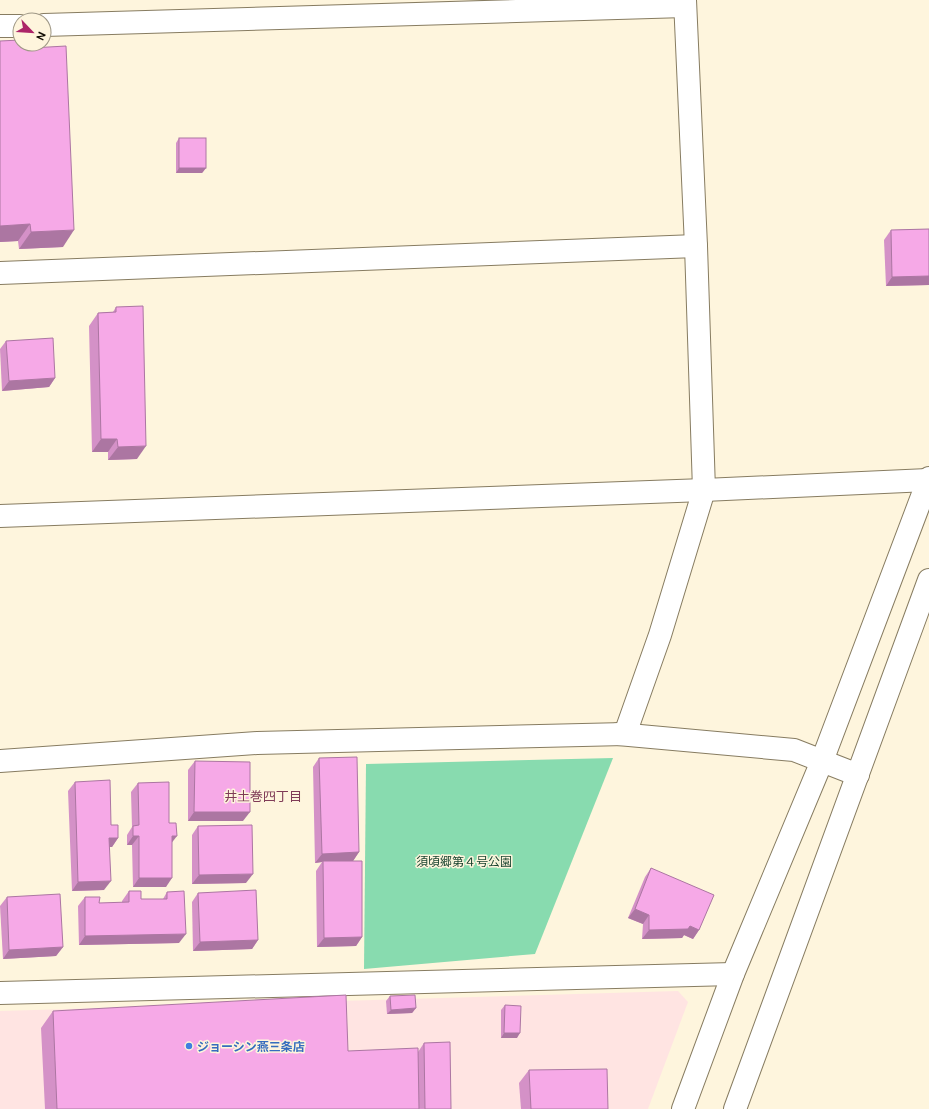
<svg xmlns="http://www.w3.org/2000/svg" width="929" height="1109" font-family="Ubuntu,'Noto Sans JP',sans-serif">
	<rect width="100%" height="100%" fill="#fef5dd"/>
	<polygon fill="#ffe4e2" points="678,991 688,1002 648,1109 0,1109 0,1011"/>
	<polygon fill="#88dbaf" points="613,758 535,954 364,969 366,764"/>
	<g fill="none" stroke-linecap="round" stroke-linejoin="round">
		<g stroke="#877c61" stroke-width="24">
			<g id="minor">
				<polyline points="44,25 685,6"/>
				<polyline points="0,26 20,26"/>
				<polyline points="0,273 696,246"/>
				<polyline points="0,516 704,490 928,480"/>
				<polyline points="618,734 794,750 858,775"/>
				<polyline points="0,761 257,743 625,734 660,635 704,490 696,246 685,0"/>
				<polyline points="0,993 733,974"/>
			</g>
		</g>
		<g stroke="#877c61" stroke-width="24">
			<g id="tertiary">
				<polyline points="683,1109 733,974 822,761 929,478"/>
				<polyline points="735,1109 929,580"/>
			</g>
		</g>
		<use href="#minor" stroke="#fff" stroke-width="22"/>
		<use href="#tertiary" stroke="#fff" stroke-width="22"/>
	</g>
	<g fill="#d491c7">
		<polygon points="0,41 31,48 63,247 19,249 18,241 0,242"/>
		<polygon points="179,138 206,168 202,173 176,173 176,143"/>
		<polygon points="929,229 929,285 886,286 884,240 891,230"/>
		<polygon points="116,307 137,459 108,460 108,452 92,452 89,326 98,313 113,312"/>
		<polygon points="6,341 55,378 49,387 2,391 0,349"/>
		<polygon points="319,758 359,852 353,861 362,937 356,946 317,947 316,871 322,862 315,863 313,767"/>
		<polygon points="195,761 243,821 188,821 188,770"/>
		<polygon points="75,782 111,825 118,838 112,847 109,847 104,890 72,891 68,791"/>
		<polygon points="138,783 169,823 172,843 166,887 133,887 132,845 127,845 127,835 132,827 131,792"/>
		<polygon points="198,826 246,883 192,884 192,835"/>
		<polygon points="651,868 699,930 693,939 684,935 682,938 642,939 643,924 628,918 645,877"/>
		<polygon points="129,891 141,899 163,899 167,892 179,943 79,945 78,906 85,897 99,903 122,903 122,901"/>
		<polygon points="198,893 258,940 252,949 193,951 192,902"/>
		<polygon points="7,897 63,947 56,956 3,959 0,906"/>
		<polygon points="390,996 416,1008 412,1013 387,1014 386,1001"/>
		<polygon points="505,1005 517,1038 501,1038 501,1010"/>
		<polygon points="53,1011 348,1051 418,1052 424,1043 451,1109 45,1109 41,1028"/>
		<polygon points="529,1070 608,1109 521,1109 519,1083"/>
	</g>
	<g fill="#ac76a2">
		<polygon points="179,168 206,168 202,173 176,173"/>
		<polygon points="30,224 18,241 0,242 0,226"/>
		<polygon points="74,230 63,247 19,249 31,232"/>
		<polygon points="929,276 929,285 886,286 892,277"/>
		<polygon points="55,378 49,387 2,391 9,381"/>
		<polygon points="101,439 117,439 108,452 92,452"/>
		<polygon points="146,446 137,459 108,460 118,447"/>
		<polygon points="194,812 250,812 243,821 188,821"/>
		<polygon points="133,836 139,836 132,845 127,845"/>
		<polygon points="172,836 177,836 170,845"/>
		<polygon points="109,838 118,838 112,847 103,847"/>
		<polygon points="359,852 353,861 323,861 322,862 315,863 322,854"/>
		<polygon points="253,874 246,883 192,884 199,875"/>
		<polygon points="139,878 172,878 166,887 133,887"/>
		<polygon points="111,881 104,890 72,891 78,882"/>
		<polygon points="635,909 649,915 643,924 628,918"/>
		<polygon points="690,926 699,930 693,939 684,935 682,938 642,939 649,930"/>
		<polygon points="186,934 179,943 79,945 85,936"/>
		<polygon points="362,937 356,946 317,947 324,938"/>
		<polygon points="258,940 252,949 193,951 200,942"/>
		<polygon points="63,947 56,956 3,959 9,950"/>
		<polygon points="416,1008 412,1013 387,1014 391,1010"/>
		<polygon points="504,1033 520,1033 517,1038 501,1038"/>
	</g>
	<g fill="#f6a9e7" stroke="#ac76a2">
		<polygon points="20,40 20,44 30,44 31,48 66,46 74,230 31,232 30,224 0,226 0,41"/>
		<rect x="179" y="138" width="27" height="30"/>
		<polygon points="929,229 929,276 892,277 891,230"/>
		<polygon points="143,306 146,446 118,447 117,439 101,439 98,313 116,312 116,307"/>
		<polygon points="53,338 55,378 9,381 6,341"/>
		<polygon points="357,757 359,852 322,854 319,758"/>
		<polygon points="195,761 250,762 250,812 194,812"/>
		<polygon points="110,780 111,825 118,825 118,838 109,838 111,881 78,882 75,782"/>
		<polygon points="169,782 169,823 176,823 177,836 172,836 172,878 139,878 139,836 133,836 133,826 139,825 138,783"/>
		<polygon points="252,825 253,874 199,875 198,826"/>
		<polygon points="323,861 362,861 362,937 324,938"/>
		<polygon points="651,868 714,895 699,930 690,926 688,929 649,930 649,915 635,909"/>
		<polygon points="256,890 258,940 200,942 198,893"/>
		<polygon points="129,891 141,891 141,899 167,899 167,892 184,891 186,934 85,936 85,897 100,897 99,903 129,902"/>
		<polygon points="60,894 63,947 9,950 7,897"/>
		<polygon points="346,995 348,1051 418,1048 419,1109 57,1109 53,1011"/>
		<polygon points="415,995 416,1008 391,1010 390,996"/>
		<polygon points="505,1005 521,1006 520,1033 504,1033"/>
		<polygon points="450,1042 451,1109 425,1109 424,1043"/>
		<polygon points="607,1069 608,1109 531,1109 529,1070"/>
	</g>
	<circle fill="#3f7fe0" stroke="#fef5dd" stroke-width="1.5" cx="189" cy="1046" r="4"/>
	<g text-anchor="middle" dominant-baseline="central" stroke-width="3" stroke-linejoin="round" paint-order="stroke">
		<g font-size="12" fill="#1a4430" stroke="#fef5dd">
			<text x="464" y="861">須頃郷第４号公園</text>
		</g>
		<g font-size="12" font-weight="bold" fill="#366cbe" stroke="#fef5dd" text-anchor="start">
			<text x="197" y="1046">ジョーシン燕三条店</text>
		</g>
		<g font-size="13" fill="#7f3b57" stroke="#fef5dd">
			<text x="263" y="796">井土巻四丁目</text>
		</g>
	</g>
	<g transform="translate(32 32) rotate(115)"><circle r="19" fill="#fef5dd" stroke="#9f9886"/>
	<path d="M0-3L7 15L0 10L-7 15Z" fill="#ac2468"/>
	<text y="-6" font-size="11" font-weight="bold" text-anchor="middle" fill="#110d04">N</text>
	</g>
</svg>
